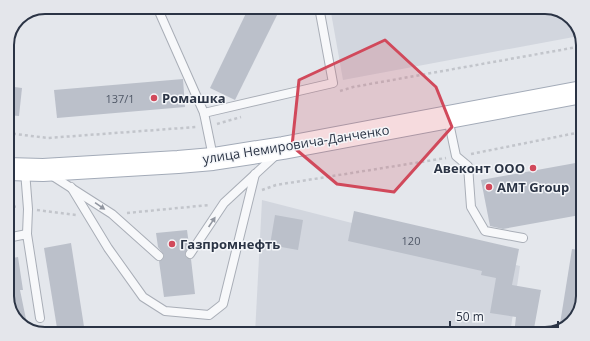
<svg xmlns="http://www.w3.org/2000/svg" width="590" height="341" font-family="'Open Sans',sans-serif">
	<rect width="100%" height="100%" fill="#e4e7ec"/>
	<g fill="#d2d6de">
		<polygon points="330,7 545,7 564,12 579,36 343,80"/>
		<polygon points="262,200 520,266 510,334 255,334"/>
	</g>
	<g fill="#bbc0ca">
		<polygon points="249,7 281,7 235,100 210,88"/>
		<polygon points="183,79 185,107 57,118 54,90"/>
		<polygon points="7,86 22,88 19,116 7,115"/>
		<polygon points="581,162 580,215 503,229 490,226 481,180"/>
		<polygon points="354,211 519,249 512,285 541,290 533,334 514,334 516,317 490,313 496,278 481,275 482,271 348,241"/>
		<polygon points="275,215 303,220 298,250 270,245"/>
		<polygon points="187,230 189,245 185,254 187,258 191,259 195,294 164,297 159,261 163,259 164,255 158,247 156,233"/>
		<polygon points="71,243 85,333 58,334 44,248"/>
		<polygon points="572,249 579,250 578,315 564,329 559,330"/>
		<polygon points="18,257 23,290 20,290 28,329 26,329 7,298 7,259"/>
	</g>
	<g fill="none" stroke-linecap="round" stroke-linejoin="round">
		<g stroke="#a9aeb7" stroke-width="10">
			<g id="lane">
				<polyline points="157,7 204,113 213,157"/>
				<polyline points="204,113 333,83 319,7"/>
				<polyline points="448,118 456,156 468,166 471,207 485,231 523,238"/>
				<polyline points="25,171 28,209 27,234"/>
				<polyline points="51,175 112,214 159,256"/>
				<polyline points="71,187 108,248 143,297 165,311 209,315 223,304 255,174"/>
				<polyline points="7,238 27,234 40,318"/>
				<polyline points="190,254 224,203 277,154"/>
			</g>
		</g>
		<g stroke="#a3abb8" stroke-width="24">
			<polyline id="primary" points="7,169 43,170 178,162 213,159 283,148 582,92"/>
		</g>
		<g stroke="#c2c5cb" stroke-width="2.5" stroke-dasharray="3 3" stroke-linecap="butt">
			<polyline points="340,91 353,87 583,46"/>
			<polyline points="217,124 241,117"/>
			<polyline points="7,133 48,138 196,127"/>
			<polyline points="471,154 581,132"/>
			<polyline points="262,190 276,185 446,158"/>
			<polyline points="7,206 18,207"/>
			<polyline points="37,210 76,215"/>
			<polyline points="127,213 209,205"/>
		</g>
		<use href="#lane" stroke="#f7f8fa" stroke-width="8"/>
		<use href="#primary" stroke="#fff" stroke-width="22"/>
	</g>
	<defs><path id="oneway-solid" d="M-6-.8H1V-3.2L6.5 0L1 3.2V.8H-6Z"/></defs>
	<g fill="#9196a0">
		<use href="#oneway-solid" transform="translate(100 206) rotate(34)"/>
		<use href="#oneway-solid" transform="translate(212 222) rotate(-56)"/>
	</g>
	<path fill="#d1495b" fill-opacity="0.2" stroke="#d1495b" stroke-width="3" stroke-linejoin="round" d="M385,40L436,87L452,127L394,192L337,184L292,146L299,80Z"/>
	<g fill="#d1495b" stroke="#f4f6f9" stroke-width="1.5">
		<circle cx="154" cy="98" r="4"/>
		<circle cx="533" cy="168" r="4"/>
		<circle cx="489" cy="187" r="4"/>
		<circle cx="172" cy="244" r="4"/>
	</g>
	<g text-anchor="middle" dominant-baseline="central" stroke-width="3" stroke-linejoin="round" paint-order="stroke">
		<g font-size="11" fill="#4f5766">
			<text x="120" y="98">137/1</text>
			<text x="411" y="240">120</text>
		</g>
		<g font-size="13" font-weight="bold" fill="#2b3445" stroke="#f4f6f9" text-anchor="start">
			<text x="162" y="98">Ромашка</text>
			<text x="525" y="168" text-anchor="end">Авеконт ООО</text>
			<text x="497" y="187">АМТ Group</text>
			<text x="180" y="244">Газпромнефть</text>
		</g>
		<g font-size="13" fill="#2b3445" stroke="#f4f6f9">
			<text transform="translate(296 144) rotate(-9)">улица Немировича-Данченко</text>
		</g>
	</g>
	<path d="M0 0H590V341H0ZM45 14H545A31 31 0 0 1 576 45V296A31 31 0 0 1 545 327H45A31 31 0 0 1 14 296V45A31 31 0 0 1 45 14Z" fill="#e4e6eb" fill-rule="evenodd"/>
	<path fill="none" stroke="#2b3445" stroke-width="2" d="M45 14H545A31 31 0 0 1 576 45V296A31 31 0 0 1 545 327H45A31 31 0 0 1 14 296V45A31 31 0 0 1 45 14Z"/>
	<path d="M450 321v6h108v-6" fill="none" stroke="#2b3445" stroke-width="2"/>
	<text x="456" y="321" font-size="12" fill="#2b3445" stroke="#f4f6f9" stroke-width="3" paint-order="stroke">50 m</text>
</svg>
